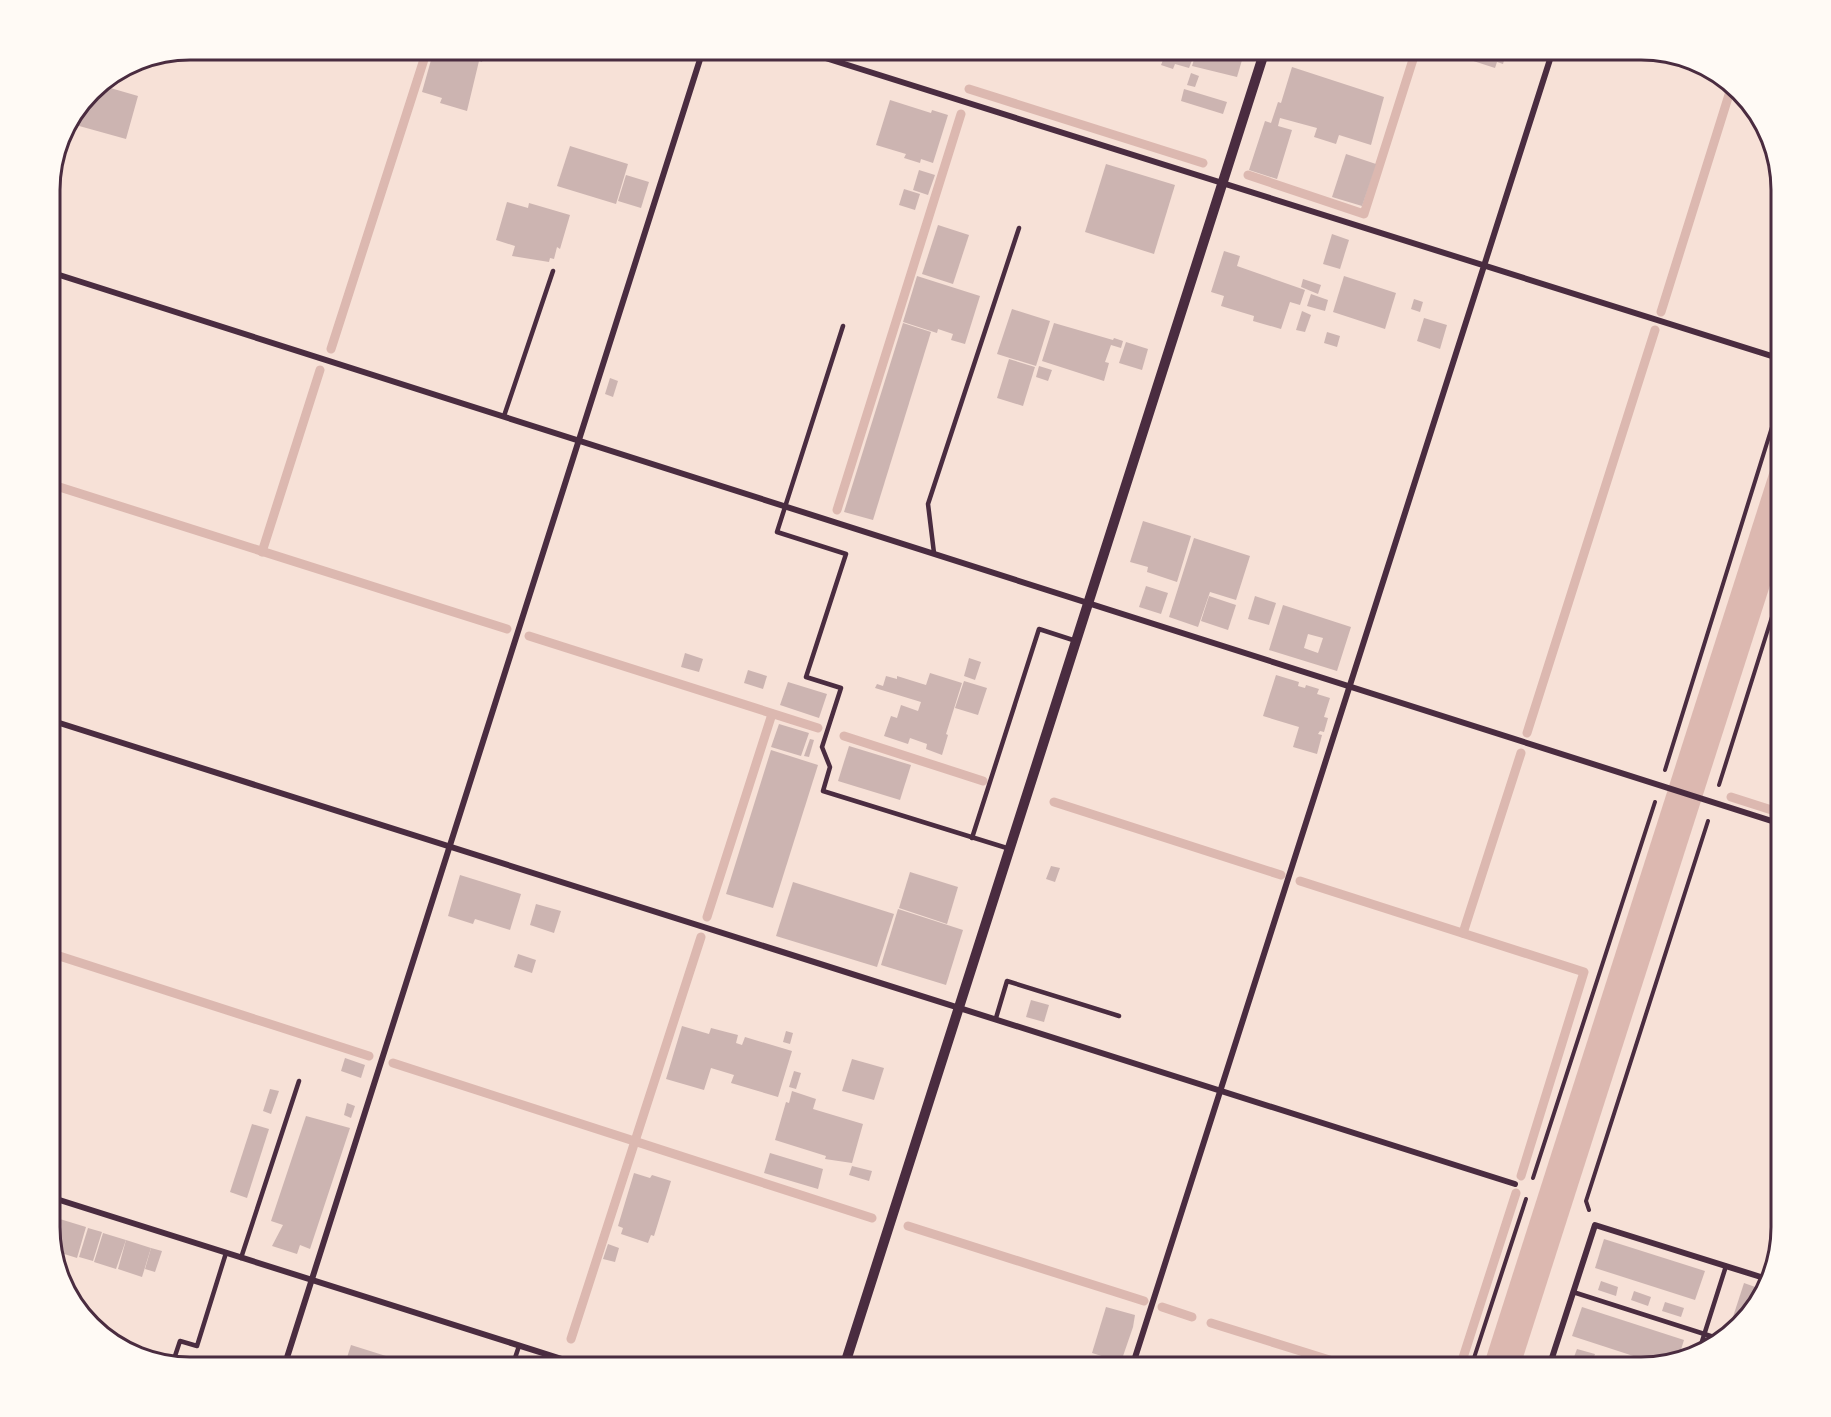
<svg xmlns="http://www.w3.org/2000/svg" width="1831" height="1417" font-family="Manrope,sans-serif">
	<rect width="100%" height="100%" fill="#f7e1d7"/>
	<polygon fill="#dcb8b0" points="1781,436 1781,551 1520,1367 1483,1367"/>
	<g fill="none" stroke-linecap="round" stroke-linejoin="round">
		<g stroke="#dcb8b0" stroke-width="9">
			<polyline points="969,89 1203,163"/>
			<polyline points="1248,175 1364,214 1416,50"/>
			<polyline points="1661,312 1732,85"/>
			<polyline points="331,349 427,50"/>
			<polyline points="50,484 507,629"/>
			<polyline points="837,510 961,114"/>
			<polyline points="262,552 320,370"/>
			<polyline points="529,636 818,728"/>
			<polyline points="1527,733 1655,330"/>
			<polyline points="844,736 983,781"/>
			<polyline points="1731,797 1781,813"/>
			<polyline points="1054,802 1281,875"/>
			<polyline points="1300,881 1584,972 1521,1176"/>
			<polyline points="707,917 772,714"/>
			<polyline points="1463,933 1521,753"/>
			<polyline points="50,953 369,1056"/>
			<polyline points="393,1063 872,1218"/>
			<polyline points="908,1226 1144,1301"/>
			<polyline points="1162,1307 1192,1317"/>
			<polyline points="1211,1323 1352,1367"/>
			<polyline points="571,1339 701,937"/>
			<polyline points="1460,1367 1516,1193"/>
		</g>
	</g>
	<g fill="#ccb4b1" fill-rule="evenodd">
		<polygon points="440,50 456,55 444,50 486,50 482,62 479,61 467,111 440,103 442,98 422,92 431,60 437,61"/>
		<polygon points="1151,50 1196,50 1189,68 1175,64 1173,69 1161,65 1163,60 1149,56"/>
		<polygon points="1197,50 1245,50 1237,77 1192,66"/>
		<polygon points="1466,50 1507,50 1503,64 1497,62 1495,68 1464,58"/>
		<polygon points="1516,50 1540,50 1536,61 1515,54"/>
		<polygon points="1292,67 1384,97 1371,145 1339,135 1336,144 1314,137 1317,128 1280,118 1278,126 1292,130 1277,179 1249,170 1265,121 1271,123 1278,102 1281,103"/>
		<polygon points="1191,73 1199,76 1195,87 1187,85"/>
		<polygon points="107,87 138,96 126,139 72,124 76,113 93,90 105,94"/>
		<polygon points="1184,89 1227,102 1223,114 1181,101"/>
		<polygon points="890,100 931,113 932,110 948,115 933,163 921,159 920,163 904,158 906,154 876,145"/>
		<polygon points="570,146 628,164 616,204 557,186"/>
		<polygon points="1346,154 1376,164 1362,206 1332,197"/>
		<polygon points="1106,164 1175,185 1154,254 1085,232"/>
		<polygon points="919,170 935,175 928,195 913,190"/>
		<polygon points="626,175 649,182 641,208 618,201"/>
		<polygon points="904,189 920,194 915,210 899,205"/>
		<polygon points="507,202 528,208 529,203 570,215 560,249 557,247 554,259 550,258 549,262 512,256 515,246 496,240"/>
		<polygon points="938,225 969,235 953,284 922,274"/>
		<polygon points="1332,234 1349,240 1340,269 1323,264"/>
		<polygon points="1224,251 1240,256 1237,266 1305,290 1300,305 1290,302 1281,329 1253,321 1254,316 1221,306 1224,296 1211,292"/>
		<polygon points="917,276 980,296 965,344 951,340 953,334 938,329 937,333 903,322"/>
		<polygon points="1344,276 1396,293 1385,329 1333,312"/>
		<polygon points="1303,279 1321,285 1318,294 1301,287"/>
		<polygon points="1311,294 1328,300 1325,311 1307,306"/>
		<polygon points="1414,299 1423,302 1420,312 1411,309"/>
		<polygon points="1012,309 1050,321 1036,366 997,354"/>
		<polygon points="1302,311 1311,315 1305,332 1296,330"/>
		<polygon points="1424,318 1447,325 1440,349 1417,341"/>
		<polygon points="903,323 931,332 873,520 844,512"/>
		<polygon points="1054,323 1113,340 1114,338 1123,341 1121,348 1111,345 1105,362 1109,363 1104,381 1042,361"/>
		<polygon points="1327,332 1340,336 1337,347 1324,343"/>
		<polygon points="1126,342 1148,349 1142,370 1119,363"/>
		<polygon points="1009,359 1035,367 1023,406 997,398"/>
		<polygon points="1039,366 1052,370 1048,381 1036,377"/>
		<polygon points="610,378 618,381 613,397 605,394"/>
		<polygon points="1143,521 1191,536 1177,582 1147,572 1148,567 1130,562"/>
		<polygon points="1194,538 1250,556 1236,600 1210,592 1198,627 1169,617"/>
		<polygon points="1146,586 1168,593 1161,614 1139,607"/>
		<polygon points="1209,596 1236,605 1228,630 1201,621"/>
		<polygon points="1255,596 1276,603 1269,625 1248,619"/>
		<path d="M1283,605L1351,627L1337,671L1269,650ZM1308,634L1323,638L1318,653L1304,648Z"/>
		<polygon points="685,653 703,659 699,672 681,667"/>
		<polygon points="969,658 981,662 975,680 964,676"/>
		<polygon points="748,670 767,676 763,689 744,683"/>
		<polygon points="930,673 962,683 946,734 948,735 942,755 926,749 927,744 910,738 908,744 884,736 891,716 897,718 901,705 918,711 921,702 875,688 877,684 883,686 886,676 897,679 897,676 926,685"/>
		<polygon points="1276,675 1299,682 1298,686 1305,688 1306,685 1319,689 1317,694 1330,698 1324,717 1328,718 1324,732 1320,731 1318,734 1322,735 1317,754 1293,747 1299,727 1263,716"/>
		<polygon points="964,681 987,688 978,715 955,708"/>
		<polygon points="788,682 827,694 819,718 780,705"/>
		<polygon points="779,724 809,733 801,756 771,747"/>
		<polygon points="810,739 814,740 809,757 804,756"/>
		<polygon points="849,746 911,765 900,800 838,781"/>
		<polygon points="771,750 818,765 773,908 726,894"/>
		<polygon points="1051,866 1060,868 1055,882 1046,879"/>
		<polygon points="910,872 958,887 947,924 899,908"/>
		<polygon points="460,875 521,894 510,930 475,919 473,924 448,916"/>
		<polygon points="793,882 894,914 877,967 776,936"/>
		<polygon points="536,904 561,911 554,933 530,925"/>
		<polygon points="898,909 963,930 946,985 881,965"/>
		<polygon points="518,954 536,960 532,973 514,967"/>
		<polygon points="1031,1000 1049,1005 1044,1022 1026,1017"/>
		<polygon points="682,1026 709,1034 711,1028 738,1035 736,1043 742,1045 745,1037 792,1051 778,1097 731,1083 734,1075 711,1068 704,1090 666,1079"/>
		<polygon points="786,1031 793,1033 790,1044 783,1042"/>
		<polygon points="345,1058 365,1065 361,1078 341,1071"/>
		<polygon points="852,1059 884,1068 874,1100 842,1091"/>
		<polygon points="794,1071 801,1073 796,1089 789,1087"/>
		<polygon points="270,1089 279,1091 271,1114 263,1111"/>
		<polygon points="792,1091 816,1099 813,1109 863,1124 852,1163 825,1159 826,1156 775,1140 786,1102 789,1103"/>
		<polygon points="347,1103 355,1106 351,1118 344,1115"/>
		<polygon points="306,1116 350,1128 310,1249 300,1245 297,1254 272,1246 283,1225 271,1221"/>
		<polygon points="252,1124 269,1129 247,1198 230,1192"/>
		<polygon points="770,1153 823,1169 818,1189 764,1173"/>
		<polygon points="852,1166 872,1171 869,1181 849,1175"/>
		<polygon points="634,1173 650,1178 652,1175 671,1181 654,1236 651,1235 648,1243 621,1234 623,1228 618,1226"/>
		<polygon points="50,1216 86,1227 77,1258 61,1253 60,1258 55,1257 50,1236"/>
		<polygon points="88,1228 102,1232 93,1261 79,1257"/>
		<polygon points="103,1233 126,1240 116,1269 94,1262"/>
		<polygon points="1604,1239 1705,1271 1695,1300 1595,1268"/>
		<polygon points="126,1240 151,1248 142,1277 118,1269"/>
		<polygon points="608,1244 619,1248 615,1262 603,1259"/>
		<polygon points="151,1248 162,1251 155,1272 145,1269"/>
		<polygon points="1601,1281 1618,1287 1616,1296 1598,1290"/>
		<polygon points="1744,1283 1761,1289 1752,1313 1738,1325 1731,1323"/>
		<polygon points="1634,1291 1651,1297 1648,1306 1631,1300"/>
		<polygon points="1665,1302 1684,1308 1681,1317 1662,1311"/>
		<polygon points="1106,1307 1135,1315 1133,1327 1121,1362 1092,1353"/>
		<polygon points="1582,1307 1684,1340 1678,1359 1658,1364 1572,1336"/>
		<polygon points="351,1345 421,1367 344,1367"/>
		<polygon points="1577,1349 1595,1354 1592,1363 1574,1357"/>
		<polygon points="1234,1359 1258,1367 1231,1367"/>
		<polygon points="1609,1359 1627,1365 1626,1367 1607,1367"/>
	</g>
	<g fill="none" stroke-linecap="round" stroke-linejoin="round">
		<g stroke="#4a2c40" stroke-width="4">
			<polyline points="1665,770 1781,398"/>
			<polyline points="1719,785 1781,588"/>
			<polyline points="1533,1178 1655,802"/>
			<polyline points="1589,1210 1586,1201 1708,821"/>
			<polyline points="1471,1367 1526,1199"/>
		</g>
		<g stroke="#4a2c40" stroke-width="4.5">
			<polyline points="843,326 777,532 846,554 806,677 841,688 822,747 830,767 823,791 1010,849"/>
			<polyline points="504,416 553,271"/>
			<polyline points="934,553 928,504 1019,228"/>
			<polyline points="972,838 1039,629 1076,641"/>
			<polyline points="996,1018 1007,981 1119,1016"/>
			<polyline points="241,1258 299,1081"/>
			<polyline points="1573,1292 1720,1339"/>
			<polyline points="1698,1354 1726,1266"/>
			<polyline points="1551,1361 1570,1367"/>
			<polyline points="173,1362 180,1341 197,1346 226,1253"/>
			<polyline points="512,1367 519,1346"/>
		</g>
		<g stroke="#4a2c40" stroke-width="6">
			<polyline points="800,50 1781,359"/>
			<polyline points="50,272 1781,824"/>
			<polyline points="50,720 1515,1184"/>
			<polyline points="50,1197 587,1367"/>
			<polyline points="284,1367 703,50"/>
			<polyline points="1132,1367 1553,50"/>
			<polyline points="1549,1367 1595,1225 1764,1278"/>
		</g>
		<polyline stroke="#4a2c40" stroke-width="10" points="844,1367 1265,50"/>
	</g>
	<path d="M0 0H1831V1417H0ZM190 60H1641A130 130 0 0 1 1771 190V1227A130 130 0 0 1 1641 1357H190A130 130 0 0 1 60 1227V190A130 130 0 0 1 190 60Z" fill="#fffaf5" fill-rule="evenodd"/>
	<path fill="none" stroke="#4a2c40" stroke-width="3" d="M190 60H1641A130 130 0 0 1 1771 190V1227A130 130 0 0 1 1641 1357H190A130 130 0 0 1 60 1227V190A130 130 0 0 1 190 60Z"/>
</svg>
